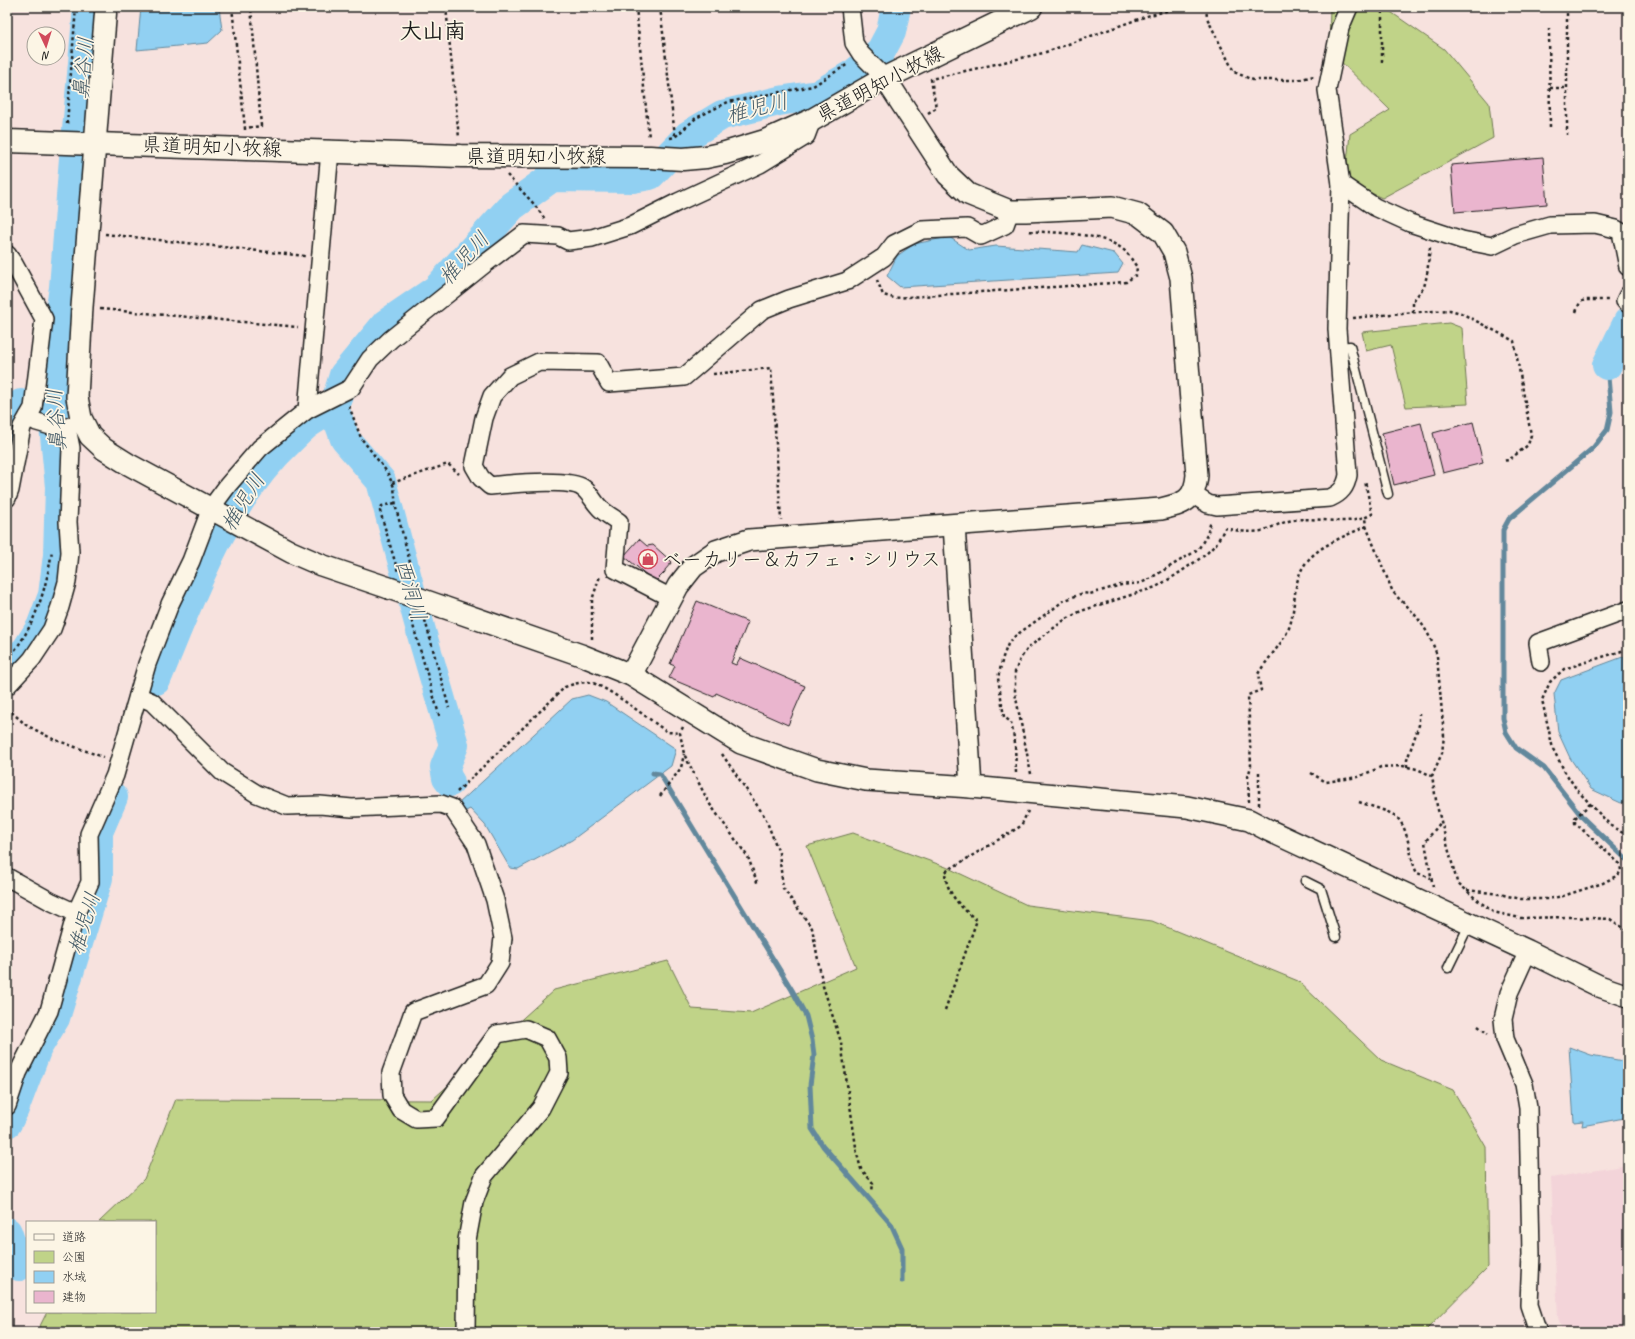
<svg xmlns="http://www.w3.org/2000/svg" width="1635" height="1339" font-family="Caveat,'Klee One',sans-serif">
	<rect width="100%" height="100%" fill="#f7e2de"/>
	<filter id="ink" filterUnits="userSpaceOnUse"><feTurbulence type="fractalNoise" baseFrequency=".025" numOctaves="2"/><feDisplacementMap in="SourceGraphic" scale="8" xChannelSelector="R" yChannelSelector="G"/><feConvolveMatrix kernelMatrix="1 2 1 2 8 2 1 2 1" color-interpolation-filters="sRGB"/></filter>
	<g filter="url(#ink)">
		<polygon fill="#f3d4d9" points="1628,1165 1628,1332 1562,1332 1558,1317 1551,1178"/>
		<g fill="#c0d388" stroke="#6e7852">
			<polygon points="1330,7 1385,8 1444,49 1489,103 1493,138 1382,198 1345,181 1350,134 1390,110 1329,50"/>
			<polygon points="1449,323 1462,328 1468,404 1406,407 1391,345 1366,351 1362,332"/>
			<polygon points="853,833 946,867 1027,905 1152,921 1298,981 1381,1060 1453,1090 1486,1147 1488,1267 1424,1332 37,1332 47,1312 155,1312 155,1222 99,1222 144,1179 176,1099 432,1100 554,990 668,961 692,1009 751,1013 856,967 807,846"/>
		</g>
		<g fill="#91d0f2" stroke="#62889c">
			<polygon points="141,7 219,7 222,30 208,43 137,50"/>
			<polygon points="949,237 969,250 996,246 1078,252 1082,245 1114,253 1123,264 1118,273 900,287 887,276 897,256 914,244"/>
			<polygon points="1628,655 1628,800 1621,803 1591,789 1570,758 1558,732 1554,694 1561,680"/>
			<polygon points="588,695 606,702 676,749 671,766 572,840 518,869 510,868 485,825 470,809 464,812 458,804 572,699"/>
			<polygon points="1569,1047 1591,1055 1628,1062 1628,1125 1624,1118 1582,1126 1583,1121 1574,1122"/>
		</g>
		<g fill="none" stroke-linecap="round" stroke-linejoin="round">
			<g stroke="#62889c" stroke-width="5">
				<polyline points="1607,365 1611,412 1607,430 1593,448 1509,519 1503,530 1503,718 1506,732 1516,748 1544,768 1583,818 1628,861"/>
				<polyline points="653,773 660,774 792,990 806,1016 812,1040 814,1055 810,1085 812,1129 823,1146 891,1224 902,1248 902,1281"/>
			</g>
			<g stroke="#91d0f2" stroke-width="30">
				<polyline points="77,130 88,7"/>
				<polyline points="1607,365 1628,322"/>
				<polyline points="334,408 345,439 381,481 424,642 454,745 445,767 447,778 450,782"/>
				<polyline points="7,463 17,411 21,404"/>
				<polyline points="7,669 27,649 41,627 53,595 58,555 60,487 53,415 52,360 64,288 74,158"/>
				<path d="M156,680C191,597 222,503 290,440C295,435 301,429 307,424C316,418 325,413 334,408L344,375L386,324L436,290L512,206L552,177L633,178L650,175L689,135L722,115L779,101L818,95L855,73L881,51L891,32L896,7"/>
				<polyline points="7,1123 14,1109 37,1048 55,1018 98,878 98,832 113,797"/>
				<polyline points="7,1232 19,1266"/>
			</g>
		</g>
		<g fill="#eab5ce" stroke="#1c1c1c">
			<polygon points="1543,157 1547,204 1455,212 1451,165"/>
			<polygon points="1473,422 1483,463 1443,473 1433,433"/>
			<polygon points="1421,423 1434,475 1394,485 1382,433"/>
			<polygon points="639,539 647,546 653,545 672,562 665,570 665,572 655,582 624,556"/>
			<polygon points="697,601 748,622 731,663 736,665 740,658 805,686 788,725 716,693 714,697 669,678 675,666 670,664"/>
		</g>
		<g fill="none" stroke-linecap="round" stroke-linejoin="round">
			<g stroke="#1c1c1c" stroke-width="11">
				<g id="service">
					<polyline points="1338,347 1350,346 1388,494"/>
					<polyline points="1305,881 1321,889 1336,937"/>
					<polyline points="1448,968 1469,925"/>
				</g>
			</g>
			<g stroke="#1c1c1c" stroke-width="20">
				<g id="minor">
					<polyline points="850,7 854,43 861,54 885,78"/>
					<polyline points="1341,184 1375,207 1410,223 1462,240 1492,246 1515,235 1550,225 1595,224 1616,229 1621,232 1628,267"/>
					<polyline points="7,254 14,264 44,319 33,408 22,427 10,490 7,498"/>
					<polyline points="1628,295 1625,301 1628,304"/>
					<polyline points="307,410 330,151"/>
					<polyline points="28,417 37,422 61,429 76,424"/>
					<path d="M1192,494L1208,504L1217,506L1330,498C1341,493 1346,487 1348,475L1337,329L1341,184L1327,90L1340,28L1349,7"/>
					<path d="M671,598L615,569L619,522C612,517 604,513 599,507C593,501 590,493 583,488C569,478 508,484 490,486L481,478L474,466L484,418L492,396L510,376L539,362L598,363L609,383L684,377L762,310L789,299L847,281L884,257L894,244L922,230L967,228L981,236L1005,225L1010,211"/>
					<polyline points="1541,662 1538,643 1628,610"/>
					<polyline points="7,686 32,659 52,629 60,607 67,582 70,552 68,522 71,448 67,428"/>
					<polyline points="138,696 152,702 222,772 257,794 287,806 320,805 352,808 441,804 452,808 476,844 495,900 503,938 500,963 486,985 413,1012 391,1073 392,1095 401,1110 416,1119 436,1118 497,1034 526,1029 547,1038 558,1058 559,1073 541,1108 484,1176 474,1202 467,1240 466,1332"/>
					<polyline points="7,877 50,901 76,913"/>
					<polyline points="1528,951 1509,993 1503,1019 1505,1039 1524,1084 1528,1108 1531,1254 1529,1305 1538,1332"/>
					<polyline points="7,1106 18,1073 49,1011 76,913 90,882 89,834 115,775 147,664 170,604 191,561 211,508 228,485 260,448 307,410 351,388 370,359 391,339 486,263 524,234 558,236 568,241 592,238 630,226 678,202 760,164 806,136 812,120"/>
				</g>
			</g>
			<g stroke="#1c1c1c" stroke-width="24">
				<g id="tertiary">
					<polyline points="106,7 82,307 77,397 81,418 90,436 104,449 128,464 291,552 321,565 389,588"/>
					<polyline points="954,525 971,787"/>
					<polyline points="443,607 581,655 631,675 741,743 817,770 866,780 971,787 1187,807 1249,820 1268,830 1528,951 1599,986 1628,996"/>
					<path d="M631,675L678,586L693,567L716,551L749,540L1161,509C1183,504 1195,501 1197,475L1181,278L1174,252L1163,233L1138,214L1112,207L1026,211H1010L968,194L948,175L885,78"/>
				</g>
			</g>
			<g stroke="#1c1c1c" stroke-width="25">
				<polyline id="secondary" points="7,141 461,156 650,157 683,159 706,157 725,153 765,141 812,120 885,78 1031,7"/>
			</g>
			<g stroke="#1c1c1c" stroke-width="2.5" stroke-dasharray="3 3" stroke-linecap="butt">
				<polyline points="232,7 245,128"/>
				<polyline points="446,7 459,138"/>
				<polyline points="636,7 649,138"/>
				<polyline points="660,7 675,136"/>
				<polyline points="1206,7 1207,18 1234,72 1253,80 1297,80 1314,76"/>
				<polyline points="1567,7 1567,135"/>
				<polyline points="1549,28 1550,130"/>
				<polyline points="1382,62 1382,7"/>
				<polyline points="1550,88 1566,88"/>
				<polyline points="928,113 936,108 931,79 1043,53 1150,15 1183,7"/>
				<polyline points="67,124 76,7"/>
				<polyline points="245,130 245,128 261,126 251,7"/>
				<polyline points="670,138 675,137 696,118 728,102 813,86 848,64"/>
				<polyline points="507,175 533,203 545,219"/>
				<polyline points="105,234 305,256"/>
				<path d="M877,280L883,295L894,298L1126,282L1136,275L1137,267C1133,262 1130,256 1126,252C1106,232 1055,233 1028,231"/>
				<polyline points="100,309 298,327"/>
				<polyline points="1413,312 1413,301 1424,287 1427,275 1430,247"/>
				<polyline points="1576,312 1580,302 1585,300 1609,300"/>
				<polyline points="1353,318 1402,313 1450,310 1461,313 1514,341 1531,435 1528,445 1509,460 1502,461"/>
				<polyline points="713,374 771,368 781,520"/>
				<polyline points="349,406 361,438 387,472 394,487 396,508 414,578"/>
				<polyline points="392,483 448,464 459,474"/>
				<polyline points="395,503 382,506 380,511 398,572"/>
				<path d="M1366,526L1392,590C1397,598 1403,602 1409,608C1422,622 1432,638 1437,656L1444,736L1442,753L1432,776L1437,806L1457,882L1475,898L1493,912L1520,918L1570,917L1610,919L1628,931"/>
				<polyline points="410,615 440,718"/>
				<polyline points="425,620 449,708"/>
				<polyline points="592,639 592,600 600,576"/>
				<polyline points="1628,649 1564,669 1550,682 1542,700 1553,749 1565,772 1577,790 1611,826 1628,836"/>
				<path d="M7,659C34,631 47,587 52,550"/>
				<polyline points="7,708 26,725 53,739 103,757"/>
				<polyline points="683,727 680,733 684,754 709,803 748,857 758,885"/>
				<polyline points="722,754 765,817 779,853 783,888 812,928 823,986 841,1042 857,1154 861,1169 873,1183 872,1192"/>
				<polyline points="1407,767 1407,760 1419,725 1419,714"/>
				<polyline points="1016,773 1015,743 1011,722 1004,717 998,678 1003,657 1008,644 1015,636 1053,609 1063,601 1083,593 1090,594 1121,585 1141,583 1149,579 1191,554 1199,548 1207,535 1211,521"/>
				<polyline points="1311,773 1326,782 1358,777 1381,767 1403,766 1417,769 1432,776"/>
				<path d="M1031,774L1015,693V672L1020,659L1029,647L1063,621L1081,611L1156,587L1176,575L1205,555L1216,544L1225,528C1237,531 1249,533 1261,531C1272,528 1282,522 1293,520C1319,516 1349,528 1372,514L1365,481"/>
				<path d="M457,792L565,687C573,684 580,682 589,682C604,684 652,721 667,732L680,733"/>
				<polyline points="660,796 681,768 684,754"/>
				<path d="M1249,802L1248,777L1251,766L1248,695L1261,690L1258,674C1267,659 1283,643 1289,628C1295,612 1293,595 1298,579C1306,549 1340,539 1366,526L1365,518"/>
				<path d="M1359,802C1370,806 1382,809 1392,814C1410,823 1408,856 1417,873L1431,878"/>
				<polyline points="1259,805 1259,772"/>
				<polyline points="1433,887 1425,842 1441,822"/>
				<polyline points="1467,890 1499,894 1521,899 1548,899 1563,896 1603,883 1618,875 1621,871 1620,864 1575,823 1575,818 1590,804"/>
				<path d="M945,1010L977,920C961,908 946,893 945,872L1021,826L1028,811"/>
				<polyline points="1478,1026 1488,1034"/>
			</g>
			<use href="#service" stroke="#fcf5e5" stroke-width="8"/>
			<use href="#minor" stroke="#fcf5e5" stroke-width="17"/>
			<use href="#tertiary" stroke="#fcf5e5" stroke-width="21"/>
			<use href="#secondary" stroke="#fcf5e5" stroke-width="22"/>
			<g stroke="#1c1c1c" stroke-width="24" stroke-linecap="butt">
				<polyline id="tertiary-bridge" points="389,588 443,607"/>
			</g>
			<use href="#tertiary-bridge" stroke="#fcf5e5" stroke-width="21"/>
		</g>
	</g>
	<defs>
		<g id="shop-ring" transform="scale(1)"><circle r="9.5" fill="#fcf5e5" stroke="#d1495b" stroke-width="1.5"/><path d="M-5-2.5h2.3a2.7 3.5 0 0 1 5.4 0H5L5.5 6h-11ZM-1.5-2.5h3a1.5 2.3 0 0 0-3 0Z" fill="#d1495b"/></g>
	</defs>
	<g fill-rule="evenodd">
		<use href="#shop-ring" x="648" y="559"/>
	</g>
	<g text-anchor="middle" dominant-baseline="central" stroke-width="3.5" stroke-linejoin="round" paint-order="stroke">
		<g font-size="20" fill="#1c1c1c" stroke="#fcf5e5">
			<text transform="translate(880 84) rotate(-28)">県道明知小牧線</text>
			<text transform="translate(212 147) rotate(2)">県道明知小牧線</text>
			<text x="536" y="156">県道明知小牧線</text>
		</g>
		<g font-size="20" fill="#1c1c1c" stroke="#fcf5e5" text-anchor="start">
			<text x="662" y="559">ベーカリー＆カフェ・シリウス</text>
		</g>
		<g font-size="21" font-style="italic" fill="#455b67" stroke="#fcf5e5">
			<text transform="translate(83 68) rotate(-85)">鼻谷川</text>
			<text transform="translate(757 108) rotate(-14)">椎児川</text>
			<text transform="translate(464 258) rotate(-48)">椎児川</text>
			<text transform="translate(56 420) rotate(-94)">鼻谷川</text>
			<text transform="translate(243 502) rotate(-58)">椎児川</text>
			<text transform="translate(411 590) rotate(74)">西洞川</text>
			<text transform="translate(84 923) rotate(-73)">椎児川</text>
		</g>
		<g font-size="22" font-weight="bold" fill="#1c1c1c" stroke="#fcf5e5">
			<text x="433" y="31">大山南</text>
		</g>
	</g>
	<rect width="1635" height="1339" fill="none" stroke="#fcf5e5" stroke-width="24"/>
	<rect x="12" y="12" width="1611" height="1315" fill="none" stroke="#1c1c1c" stroke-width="1.5" filter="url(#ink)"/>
	<rect x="26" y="1221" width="130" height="92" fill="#fcf5e5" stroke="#a29e95"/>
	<rect x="34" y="1234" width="20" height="6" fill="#fcf5e5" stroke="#a29e95"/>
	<text x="62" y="1241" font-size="12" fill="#1c1c1c">道路</text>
	<rect x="34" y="1251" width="20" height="12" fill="#c0d388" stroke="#a29e95"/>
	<text x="62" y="1261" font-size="12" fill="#1c1c1c">公園</text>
	<rect x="34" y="1271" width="20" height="12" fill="#91d0f2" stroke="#a29e95"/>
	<text x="62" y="1281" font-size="12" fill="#1c1c1c">水域</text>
	<rect x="34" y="1291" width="20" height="12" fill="#eab5ce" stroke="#a29e95"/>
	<text x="62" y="1301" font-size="12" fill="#1c1c1c">建物</text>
	<g transform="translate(46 46) rotate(176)"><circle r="19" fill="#fcf5e5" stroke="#a29e95"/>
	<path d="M0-3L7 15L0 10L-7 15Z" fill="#d1495b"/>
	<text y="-6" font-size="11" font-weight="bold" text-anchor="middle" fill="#1c1c1c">N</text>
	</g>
</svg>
